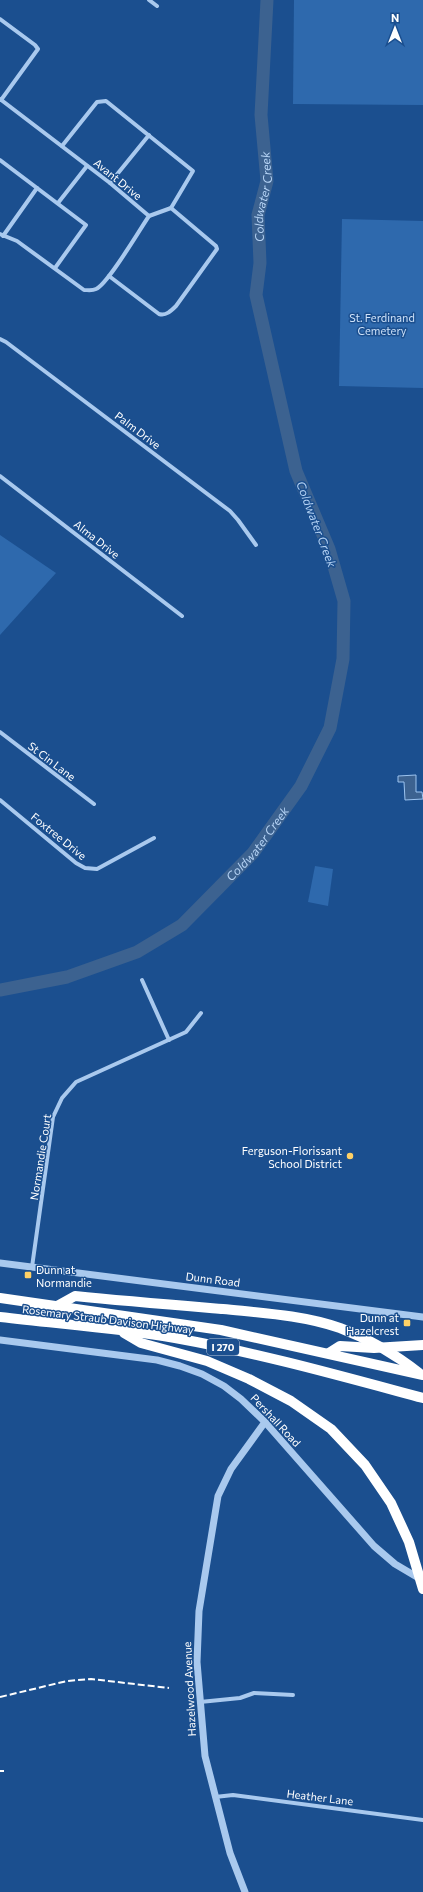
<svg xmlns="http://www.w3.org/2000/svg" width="423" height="1892" font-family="Commissioner,sans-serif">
	<rect width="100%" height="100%" fill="#1b4f8f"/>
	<g fill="#2e69ad">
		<polygon points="294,0 423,0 423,105 293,104"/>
		<polygon points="342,219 423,221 423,388 339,386"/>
		<polygon points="0,535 56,573 0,635"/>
		<polygon points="315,866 333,869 328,906 308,902"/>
	</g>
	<polygon fill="#3c6290" stroke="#9cc4f0" points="416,775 416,792 422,792 423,799 405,800 404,782 398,782 398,776"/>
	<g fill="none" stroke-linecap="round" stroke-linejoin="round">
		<path stroke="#3c6290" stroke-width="13" id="s1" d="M0,990L67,977L137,952L182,925L253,853L301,786L330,728L343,659L344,601L329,549L296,471L256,295L260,263L258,215L267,181L261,115L267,0"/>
		<g stroke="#a9c9ee" stroke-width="4">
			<polyline points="149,0 157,6"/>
			<polyline points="0,19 35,45 38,49 1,100"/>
			<path d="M0,99L110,183L149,216C140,229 108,284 96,289C92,291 88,290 84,290L17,241L0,234"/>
			<polyline points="62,146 97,102 106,101 193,171 171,208 149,216"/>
			<polyline points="0,160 86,225 55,268"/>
			<polyline points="110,183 149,135"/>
			<polyline points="58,203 87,166"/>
			<polyline points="3,236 37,188"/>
			<path d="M109,276L159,314C166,316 171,311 176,306L217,249L216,246L171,208"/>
			<polyline points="0,339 6,342 230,511 238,520 256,545"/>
			<polyline points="0,476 182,616"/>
			<polyline points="0,732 94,804"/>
			<polyline points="0,800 76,863 85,868 97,869 154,838"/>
			<polyline points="142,980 169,1040"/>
			<polyline points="32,1267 53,1117 62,1098 76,1082 186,1032 201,1013"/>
			<polyline points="200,1702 240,1698 254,1693 293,1695"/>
			<polyline points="215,1797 233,1795 423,1820"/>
		</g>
		<g stroke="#a9c9ee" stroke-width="7">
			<polyline points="0,1263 423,1317"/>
			<polyline points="0,1340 157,1360 180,1366 202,1374 224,1386 241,1399 265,1422 374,1546 395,1564 422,1580"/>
			<polyline points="245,1892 230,1853 205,1756 197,1662 199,1611 218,1496 231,1469 265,1422"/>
		</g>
		<g stroke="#fff" stroke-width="10">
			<polyline points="0,1298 221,1330 423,1375"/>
			<path d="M57,1306L75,1296C124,1301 174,1305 223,1309C262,1313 303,1315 340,1328C369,1339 395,1354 419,1373"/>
			<path d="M0,1317C58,1324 117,1328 175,1338C259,1353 341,1376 423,1398"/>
			<polyline points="124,1333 141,1343 207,1361 249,1379 291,1401 331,1429 365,1465 391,1503 409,1542 423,1589"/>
			<polyline points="329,1353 340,1346 374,1348 423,1345"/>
		</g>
		<g stroke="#fff" stroke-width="2" stroke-dasharray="7 3" stroke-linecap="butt">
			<polyline points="0,1697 67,1681 91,1679 169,1688"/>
			<polyline points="0,1771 4,1771"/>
		</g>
	</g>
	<g fill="#ffd166" stroke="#1b4f8f" stroke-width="1.5">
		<circle cx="350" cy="1156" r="4"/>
		<rect x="24" y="1271" width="8" height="8" rx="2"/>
		<rect x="403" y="1319" width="8" height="8" rx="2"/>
	</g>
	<g text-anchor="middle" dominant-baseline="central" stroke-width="3" stroke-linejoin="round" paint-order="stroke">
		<rect fill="#1b4f8f" stroke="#bbcadd" stroke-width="1" x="207" y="1339" width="32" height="16" rx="3"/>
		<g font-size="10" font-weight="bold" fill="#fff">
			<text x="223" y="1347">I 270</text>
		</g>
		<g font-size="11" fill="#fff" stroke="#1b4f8f">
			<text transform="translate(118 179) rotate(39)">Avant Drive</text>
			<text transform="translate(138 430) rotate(37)">Palm Drive</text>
			<text transform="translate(97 539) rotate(38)">Alma Drive</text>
			<text transform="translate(52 761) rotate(37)">St Cin Lane</text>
			<text transform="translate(59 836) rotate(39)">Foxtree Drive</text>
			<text transform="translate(40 1157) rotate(-81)">Normandie Court</text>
			<text transform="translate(213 1279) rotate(7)">Dunn Road</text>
			<text transform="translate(108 1319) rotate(7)">Rosemary Straub Davison Highway</text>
			<text transform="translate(276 1420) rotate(47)">Pershall Road</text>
			<text transform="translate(189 1689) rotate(-93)">Hazelwood Avenue</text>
			<text transform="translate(320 1797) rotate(7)">Heather Lane</text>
		</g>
		<g font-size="11" fill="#cfe3fa" stroke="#1b4f8f">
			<text x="382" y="317">St. Ferdinand<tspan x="382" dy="13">Cemetery</tspan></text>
		</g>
		<g font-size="11" fill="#fff" stroke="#1b4f8f" text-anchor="end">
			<text x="342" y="1150">Ferguson-Florissant<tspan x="342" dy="13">School District</tspan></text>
			<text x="36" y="1269" text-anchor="start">Dunn at<tspan x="36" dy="13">Normandie</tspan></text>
			<text x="399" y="1317">Dunn at<tspan x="399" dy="13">Hazelcrest</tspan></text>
		</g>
		<g font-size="12" font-style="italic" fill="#b5d3f5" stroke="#1b4f8f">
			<text stroke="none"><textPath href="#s1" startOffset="990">Coldwater Creek</textPath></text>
			<text transform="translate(317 524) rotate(69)">Coldwater Creek</text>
			<text stroke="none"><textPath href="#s1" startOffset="306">Coldwater Creek</textPath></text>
		</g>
	</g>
	<g transform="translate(395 28)" stroke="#1b4f8f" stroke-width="3" paint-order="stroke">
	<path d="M0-3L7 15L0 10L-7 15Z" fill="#ffffff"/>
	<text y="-6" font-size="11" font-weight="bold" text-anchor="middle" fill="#ffffff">N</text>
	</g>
</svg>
